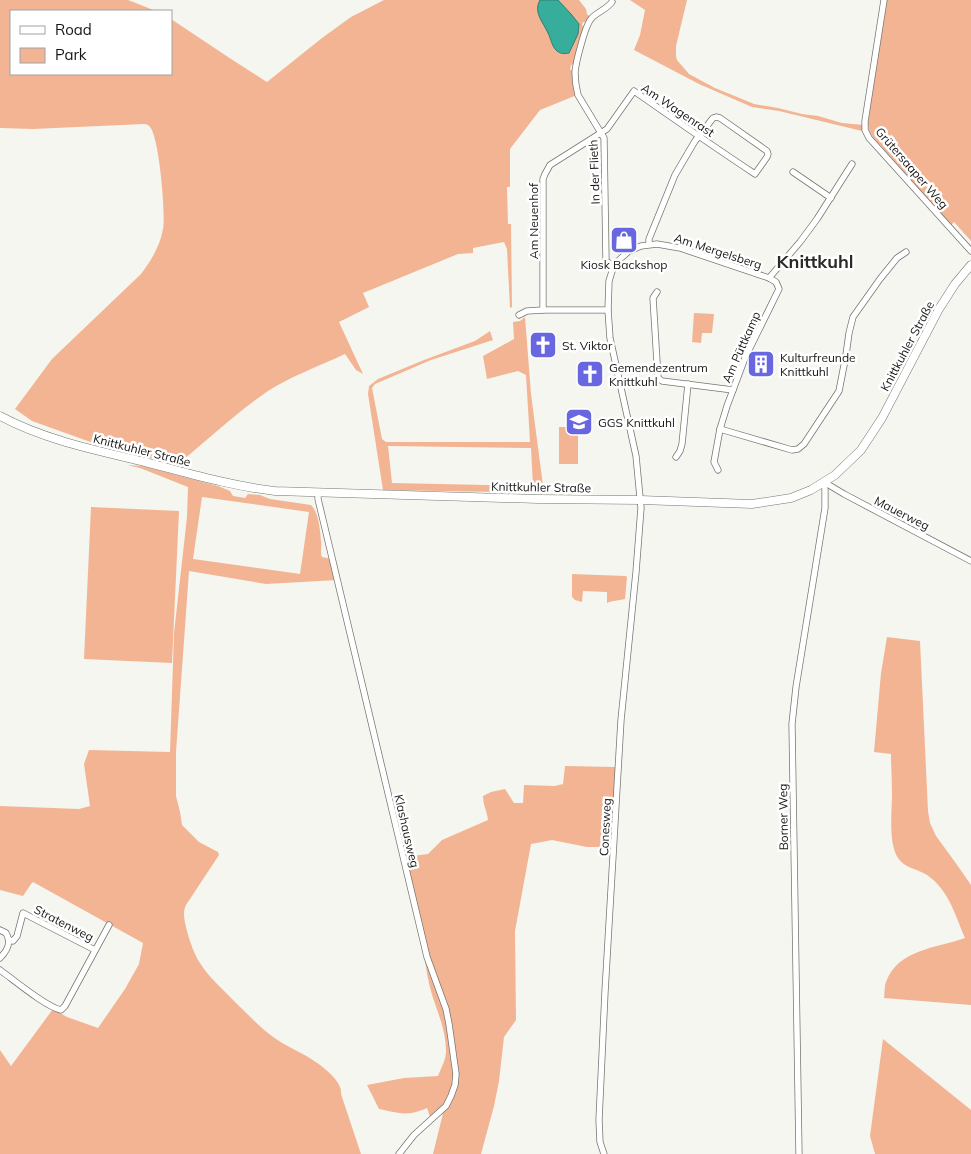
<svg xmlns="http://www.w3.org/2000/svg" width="971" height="1154" font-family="Mulish,sans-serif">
	<rect width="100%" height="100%" fill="#f5f6f0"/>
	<g fill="#f3b493" fill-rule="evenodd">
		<path d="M0,0H128L156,11H11V74H171V19L228,57L267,82L322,38L351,17L384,0H579L586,9L587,14L590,17L588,21L585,22H583L582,25L584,28L575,63L571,65L570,70H573L577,95L540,110L510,149V187H507L508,224H511L512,307L510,308L507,249L504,242L473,248V253L458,254L363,293L369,307L339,322L363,374L356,370L345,354C319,366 292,376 268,391C237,412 208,440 178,464L110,449L32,421L15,409L52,359L141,274C151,261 160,246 163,229C166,215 159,136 150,127C148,124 147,125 144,124L33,129L0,128Z"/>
		<polygon points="630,0 687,0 676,46 676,56 677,60 689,74 715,88 754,104 778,108 802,114 818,116 842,123 864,125 862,131 779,111 752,107 699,84 634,50 640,35 645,10"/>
		<polygon points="885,0 971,0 971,241 954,222 951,225 946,219 872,136 869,130 868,123"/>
		<polygon points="694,313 714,314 712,333 702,333 701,343 692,342"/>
		<path d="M525,317L531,394L544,493L383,490L368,394L369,386L378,379L424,360L475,341L490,331L493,340L431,360L375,384L372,388L382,439L386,442H530L526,375L518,371L487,379L483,356L514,339L513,322L520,321ZM388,446L531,448L533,486L392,483Z"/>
		<rect x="559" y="427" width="19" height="37"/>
		<path d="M127,465L142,466L218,486L230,491L233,496L245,498L248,494L260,495L270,499L311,505C319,513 320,530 321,541C322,546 320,552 322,557L331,559L337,580L266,584L189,571L176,752V796L180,812L182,825L199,842L218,852L219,855L186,905C182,913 185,923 187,931C190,942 194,954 200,963C209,978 224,990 236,1003C249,1015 261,1029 276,1039C291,1049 312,1057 325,1069C332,1075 342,1084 341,1094L361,1154H0V1050L11,1066L53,1009L67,1017L98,1028L125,989L139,964L143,943L33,882L31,884L23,896L0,890V806L79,809L90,806L84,764L89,750L170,752L174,633L187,517L188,487L140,468ZM202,497L309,512L300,574L193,559Z"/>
		<polygon points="91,507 179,511 172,663 84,659"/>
		<path d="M572,574L626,576L627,577L625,599C618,601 613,600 607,603V592L583,591L582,602L575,600L572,597Z"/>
		<path d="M887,637L920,641L928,811L930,823L936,836L955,862L971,885V1005L884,998C885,993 884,987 886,982C898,949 937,948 965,938C955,915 949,890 927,875C918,869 904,868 898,858C888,843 892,811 892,793C892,780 891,767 891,754L874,752L881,673Z"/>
		<path d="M565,766L616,767L612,847H587L552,840L531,844L515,931L516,1020L504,1037L499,1081L494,1106L481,1154H433L444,1109L455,1086L450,1024L428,956L404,857L428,854L442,840L488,820C487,811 483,805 483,796L491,792L505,789L514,803H523L524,785L555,786L563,784Z"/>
		<path d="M424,953L445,1009L455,1080L445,1105L430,1117L427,1108C406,1117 400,1113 379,1109L367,1085L404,1078L438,1076C441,1068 446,1060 446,1051C446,1033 439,1015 433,998C428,983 426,968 424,953Z"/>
		<polygon points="883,1039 971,1110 971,1154 875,1154 870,1136"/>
	</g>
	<path fill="#37ae9c" stroke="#2d8174" d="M540,0H558L571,14L579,24L578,34L569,53C564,54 561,54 557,51C552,47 551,39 548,33C543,22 533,12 540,0Z"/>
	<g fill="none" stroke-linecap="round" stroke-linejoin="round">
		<g stroke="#757671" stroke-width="7">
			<g id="street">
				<polyline points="884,0 865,121 865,130 869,138 971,251"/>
				<path d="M612,2C606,10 595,13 591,19C585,26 576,62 575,72C575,80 576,87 578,95L604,138L606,260L613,268"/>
				<polyline points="793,172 831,198"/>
				<polyline points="769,278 800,242 817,219 852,164"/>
				<polyline points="657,292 653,298 658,378 662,381 733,390"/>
				<path d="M608,310H543V179L545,174L550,165L607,129L634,91C674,119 714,147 755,174L767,157L768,154L767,151L720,118L716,117L713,118L699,136L695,141L675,175L649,239V244"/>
				<polyline points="519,315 527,311 543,310"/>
				<polyline points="676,457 680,451 682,444 688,384"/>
				<polyline points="718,470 714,462 720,429 792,450 798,449 804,444 839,391 846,355 849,333 853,317 880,279 897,258 906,252"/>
				<polyline points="824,482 844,494 971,561"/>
				<polyline points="318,493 318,499 324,524 427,957 446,1009 449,1024 456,1074 455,1085 451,1096 446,1106 414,1135 399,1154"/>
				<path d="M0,930L6,933C12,943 7,951 0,958"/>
				<polyline points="9,940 13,941 17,936 23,913 95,950"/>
				<path d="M0,970C14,980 46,1007 61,1010L65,1006L109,925"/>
				<polyline points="604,1154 600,1142 599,1120 605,992 621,720 636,572 641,508 636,456 610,338 608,310 609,281 613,268 619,260 629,251 641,246 657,244 680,248 769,278 776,282 779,289 745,358 727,406 720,429"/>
				<polyline points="799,1154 792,724 796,687 825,508 825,490 824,482"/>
			</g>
		</g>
		<g stroke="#757671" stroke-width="9">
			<path id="secondary" d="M0,416C45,440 95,450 145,462C188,473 231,486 275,491L538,499L641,500L752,504L791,498L811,490L835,475L861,450L882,418L939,309L955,284L971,265"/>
		</g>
		<use href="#street" stroke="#fff" stroke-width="5.5"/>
		<use href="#secondary" stroke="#fff" stroke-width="8"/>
	</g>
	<defs>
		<g id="shop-square" transform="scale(1.4375)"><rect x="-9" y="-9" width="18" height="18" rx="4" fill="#6867e0" stroke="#fff"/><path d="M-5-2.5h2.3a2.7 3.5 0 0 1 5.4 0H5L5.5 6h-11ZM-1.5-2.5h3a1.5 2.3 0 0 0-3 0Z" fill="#fff"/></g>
		<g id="church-square" transform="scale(1.4375)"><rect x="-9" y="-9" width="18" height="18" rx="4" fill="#6867e0" stroke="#fff"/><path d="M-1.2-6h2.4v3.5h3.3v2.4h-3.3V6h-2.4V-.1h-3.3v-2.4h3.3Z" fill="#fff"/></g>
		<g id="building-square" transform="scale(1.4375)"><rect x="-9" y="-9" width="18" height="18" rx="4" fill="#6867e0" stroke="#fff"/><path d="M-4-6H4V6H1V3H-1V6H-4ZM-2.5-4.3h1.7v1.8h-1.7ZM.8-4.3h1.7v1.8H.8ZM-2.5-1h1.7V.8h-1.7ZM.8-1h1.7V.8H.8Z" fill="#fff"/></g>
		<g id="school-square" transform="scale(1.4375)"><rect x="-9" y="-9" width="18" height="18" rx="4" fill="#6867e0" stroke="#fff"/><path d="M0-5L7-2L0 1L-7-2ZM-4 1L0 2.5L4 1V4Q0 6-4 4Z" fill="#fff"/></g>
	</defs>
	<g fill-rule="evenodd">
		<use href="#shop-square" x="624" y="240"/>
		<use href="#church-square" x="543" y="345"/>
		<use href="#building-square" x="761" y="364"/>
		<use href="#church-square" x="590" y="374"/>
		<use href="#school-square" x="579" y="422"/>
	</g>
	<g text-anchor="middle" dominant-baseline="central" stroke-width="5" stroke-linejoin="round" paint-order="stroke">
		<g font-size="12" fill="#161715" stroke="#fff">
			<text transform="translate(678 110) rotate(34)">Am Wagenrast</text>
			<text transform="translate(912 168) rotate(49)">Grütersaaper Weg</text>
			<text transform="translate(594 172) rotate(-92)">In der Flieth</text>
			<text transform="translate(533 221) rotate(-90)">Am Neuenhof</text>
			<text transform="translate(718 251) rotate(18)">Am Mergelsberg</text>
			<text transform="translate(907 346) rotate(-62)">Knittkuhler Straße</text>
			<text transform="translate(741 347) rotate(-66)">Am Püttkamp</text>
			<text transform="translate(142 450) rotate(14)">Knittkuhler Straße</text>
			<text transform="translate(541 487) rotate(1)">Knittkuhler Straße</text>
			<text transform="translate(902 513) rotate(27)">Mauerweg</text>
			<text transform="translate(783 817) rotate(-91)">Borner Weg</text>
			<text transform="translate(605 827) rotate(-87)">Conesweg</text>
			<text transform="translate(407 831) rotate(77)">Klashausweg</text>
			<text transform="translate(64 923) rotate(27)">Stratenweg</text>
		</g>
		<g font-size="12" fill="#161715" stroke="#fff" text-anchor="start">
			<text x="624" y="264" text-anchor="middle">Kiosk Backshop</text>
			<text x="562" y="345">St. Viktor</text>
			<text x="780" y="357">Kulturfreunde<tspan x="780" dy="14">Knittkuhl</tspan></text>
			<text x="609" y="367">Gemendezentrum<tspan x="609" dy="14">Knittkuhl</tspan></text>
			<text x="598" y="422">GGS Knittkuhl</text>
		</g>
		<g font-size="18" font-weight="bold" fill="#2a2b27" stroke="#fff">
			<text x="815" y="261">Knittkuhl</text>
		</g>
	</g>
	<rect x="10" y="10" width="162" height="65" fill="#ffffff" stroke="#a2a2a1"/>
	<rect x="20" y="26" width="25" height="8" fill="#ffffff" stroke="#a2a2a1"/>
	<text x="55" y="35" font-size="15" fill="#161715">Road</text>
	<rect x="20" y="48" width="25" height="15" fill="#f3b493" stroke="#a2a2a1"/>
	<text x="55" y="60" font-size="15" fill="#161715">Park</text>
</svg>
